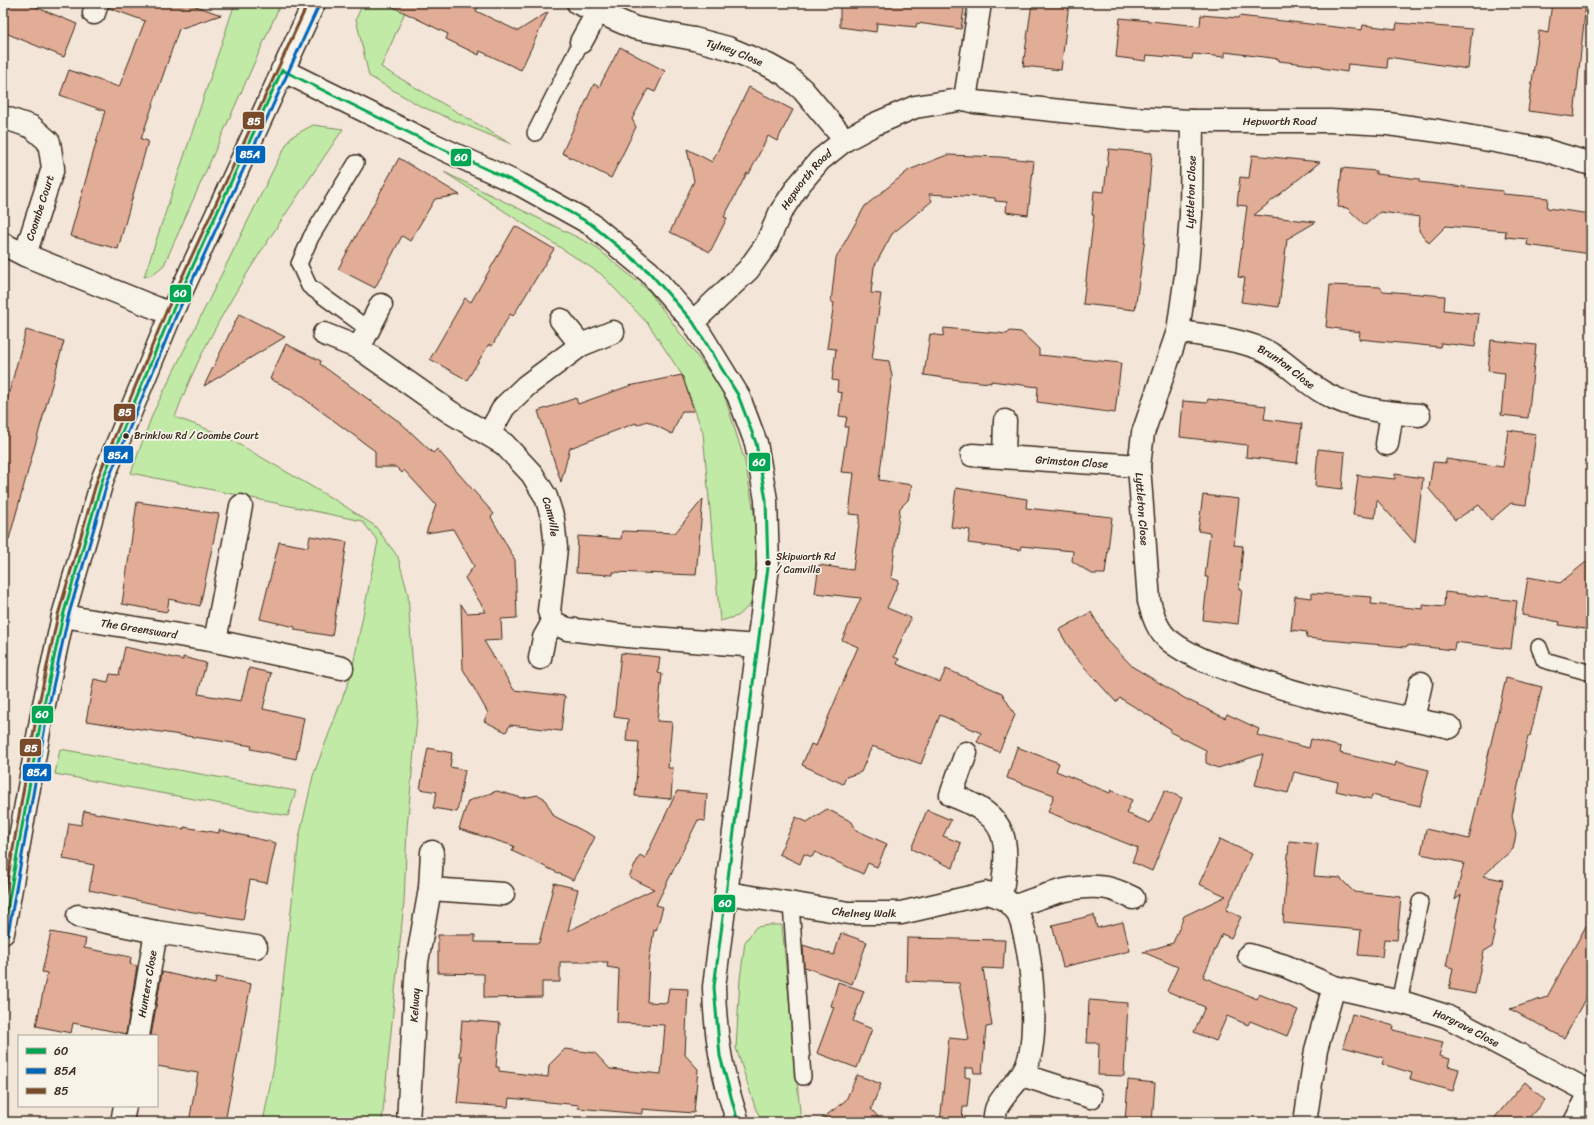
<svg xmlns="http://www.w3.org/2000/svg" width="1594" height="1125" font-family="Sriracha,sans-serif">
	<rect width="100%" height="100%" fill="#f3e5d8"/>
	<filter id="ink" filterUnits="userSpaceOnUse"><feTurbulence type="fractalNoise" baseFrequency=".025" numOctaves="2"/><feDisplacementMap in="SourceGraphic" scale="8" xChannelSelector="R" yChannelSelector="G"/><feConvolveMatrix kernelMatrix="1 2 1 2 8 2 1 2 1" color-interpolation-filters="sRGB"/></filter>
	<g filter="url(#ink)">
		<g fill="#c0eaa6" stroke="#7e8a62">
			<polygon points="235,3 281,3 164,265 152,275 144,277"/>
			<polygon points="363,3 409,3 381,67 511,144 420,106 369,76 356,19"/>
			<path d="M313,125L343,129C282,221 213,312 175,417L223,435L340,503L375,526L398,557L408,594L412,657L418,707L407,828L404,902L382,1122H263L274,1065L299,838L313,776L351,675L378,541L362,521L131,473L153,413L280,156L291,137Z"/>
			<polygon points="444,172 593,245 649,291 723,391 745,462 759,540 751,604 738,616 720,621 703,433 682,375 649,325 601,274"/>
			<polygon points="60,749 296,791 288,816 55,774"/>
			<polygon points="770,925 782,925 801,1122 762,1122 755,1107 736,1048 740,979 745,942 756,927"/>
		</g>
		<g fill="#e2ad96" stroke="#3b2a1e">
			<polygon points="3,3 26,3 77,24 64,57 3,32"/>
			<polygon points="109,3 187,3 221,15 179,29 141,139 148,141 118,249 70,236 105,111 60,95 69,70 119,87 145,21 109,8"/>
			<polygon points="385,3 480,3 476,11 518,31 548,12 521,70 480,51 479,55 446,39 448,34"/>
			<polygon points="840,3 965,3 961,29 917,23 916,27 877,23 876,32 840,27"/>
			<polygon points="1032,3 1069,3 1061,70 1023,66"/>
			<polygon points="1552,3 1586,3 1574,117 1528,111 1539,31 1548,33"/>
			<polygon points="1201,15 1238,18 1239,16 1362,30 1363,25 1396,29 1397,23 1472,29 1468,69 1388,57 1387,68 1348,64 1347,72 1322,68 1322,66 1279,61 1279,59 1225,52 1225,57 1193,54 1192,59 1147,55 1146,61 1116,57 1120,18 1200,26"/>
			<polygon points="620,47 665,71 655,92 648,89 632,119 636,127 611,178 562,153 594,84 599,87"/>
			<polygon points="749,87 793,110 777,141 768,136 749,174 747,173 724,217 727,218 710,252 670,232 694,181 687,149 712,162"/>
			<polygon points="1109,149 1152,153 1144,246 1135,310 1083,304 1094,215 1092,215 1094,191 1104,192"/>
			<polygon points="947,155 1000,157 1034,161 1028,215 1006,212 1007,202 995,201 995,198 929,194 932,201 892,234 874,267 871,293 881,294 872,359 889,361 892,376 879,480 912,485 908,500 900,508 891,578 899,581 887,608 911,618 894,657 899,659 897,664 940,682 946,669 1002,693 1015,715 999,752 977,742 981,733 940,715 921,764 872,746 861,772 846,777 843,784 802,765 811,744 816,746 858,647 842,640 861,598 815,593 819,565 853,570 860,515 849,514 854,473 841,472 848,427 845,427 847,417 839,416 842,393 837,392 838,381 832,380 836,349 827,348 834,303 831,302 836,258 865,206 909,170"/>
			<polygon points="1252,155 1320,162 1254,215 1316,222 1287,239 1279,307 1241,302 1245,278 1238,277 1247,206 1237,205 1240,177 1249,178"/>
			<polygon points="399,158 460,195 435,199 410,241 402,236 375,288 338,269"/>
			<polygon points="1342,168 1376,171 1376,174 1419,179 1419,182 1503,191 1503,194 1548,198 1547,208 1591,214 1591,254 1527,245 1528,239 1505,237 1506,231 1446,226 1429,243 1419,231 1420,217 1380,212 1365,225 1347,208 1338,207"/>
			<polygon points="515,226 554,249 513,316 510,314 492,346 489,344 467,380 430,359 465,298 471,302"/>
			<polygon points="1330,285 1380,287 1383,291 1445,296 1444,310 1479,314 1475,347 1441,343 1440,347 1359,339 1360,332 1326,327"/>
			<polygon points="239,314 285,337 204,386"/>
			<polygon points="944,328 1007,334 1010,331 1021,332 1039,349 1039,355 1121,363 1115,413 1037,402 1038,387 991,381 991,383 959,380 924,375 930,334 943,336"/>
			<polygon points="26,330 64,341 9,539 3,539 3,415"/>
			<polygon points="1491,340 1536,345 1528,418 1501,415 1505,373 1488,371"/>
			<polygon points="286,344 321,361 320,364 401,423 433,453 437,449 494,514 491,517 515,560 517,618 501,619 502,640 484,641 514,690 565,696 561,731 510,725 506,732 484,721 488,713 463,669 461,604 467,613 486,612 465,578 474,566 453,529 426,533 436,505 404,470 402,473 396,467 375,467 375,451 291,389 270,379"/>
			<polygon points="682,375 694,411 682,411 672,434 647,421 637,425 636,423 570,448 561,482 538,411 576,398 578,404 629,386"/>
			<polygon points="1208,399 1266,406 1264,419 1302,424 1297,463 1246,457 1247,445 1180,437 1183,401 1207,403"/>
			<polygon points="1508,430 1536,434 1526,505 1511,503 1491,520 1479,505 1455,520 1429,489 1433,462 1446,463 1446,459 1503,467"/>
			<polygon points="1318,449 1345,452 1342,489 1315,486"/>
			<polygon points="1395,474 1423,478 1415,543 1377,500 1375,518 1353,515 1358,477 1356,475 1395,479"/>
			<polygon points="956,488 1027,499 1026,508 1112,517 1105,574 1092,574 1072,561 1073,551 1021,546 1020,550 968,543 970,530 951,527"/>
			<polygon points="1203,495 1239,499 1234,545 1243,546 1239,589 1242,589 1238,624 1203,620 1208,577 1205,577 1210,533 1198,531"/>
			<polygon points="703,499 696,575 613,572 613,575 576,573 578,536 621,539 622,531 675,533"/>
			<polygon points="137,502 219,514 200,606 169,599 167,612 122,604"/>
			<polygon points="310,536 347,542 332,636 295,630 295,627 260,619 279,542 308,547"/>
			<polygon points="1591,558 1591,630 1559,625 1560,622 1522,615 1528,577 1560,583"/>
			<polygon points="1445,592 1517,601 1511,649 1455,642 1454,650 1407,645 1406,647 1372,644 1306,638 1307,632 1291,630 1295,596 1312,598 1312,593 1372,597 1371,604 1423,609 1423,605 1444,607"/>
			<polygon points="1091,612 1107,640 1133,667 1186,699 1225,718 1227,714 1259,729 1257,735 1309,748 1311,739 1341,747 1340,753 1395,766 1396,762 1429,770 1420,806 1372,795 1371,799 1336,791 1338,782 1294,772 1288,793 1255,785 1263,754 1218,768 1206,763 1206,750 1170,732 1171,729 1120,698 1116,702 1074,656 1059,630"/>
			<polygon points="125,647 183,660 183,657 206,663 198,694 241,701 249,668 271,673 263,709 304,718 296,759 251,749 252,746 214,740 86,721 94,679 108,682 110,674 119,675"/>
			<polygon points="621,653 660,657 658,673 662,674 657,721 672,722 668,768 673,768 671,799 635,796 639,742 626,741 628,719 614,717"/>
			<polygon points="1506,678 1542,687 1530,736 1528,736 1512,816 1516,835 1513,849 1483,876 1503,880 1493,930 1495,935 1492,947 1484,951 1475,994 1449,989 1453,968 1446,966 1461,895 1455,900 1464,863 1421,854 1426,829 1469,839"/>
			<polygon points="1017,747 1059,763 1056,771 1110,793 1111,790 1132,800 1126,813 1150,823 1165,790 1182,798 1152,871 1132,862 1138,848 1048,812 1054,795 1007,778"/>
			<polygon points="428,748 452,753 450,767 465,770 457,812 433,808 437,792 420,789"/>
			<polygon points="497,791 522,798 538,795 544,798 554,816 595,837 573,880 512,851 514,846 459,829 468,801"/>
			<polygon points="677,791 707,794 705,821 698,820 656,905 663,907 656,931 654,930 649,962 647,1002 667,1003 669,988 688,989 685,1055 698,1069 694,1113 642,1109 642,1114 578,1108 579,1105 509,1098 508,1107 457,1103 462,1056 459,1056 462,1020 500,1023 496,1067 499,1067 499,1071 548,1077 549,1065 565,1049 595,1053 610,1069 661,1074 665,1025 617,1023 619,969 607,967 608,962 560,962 560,982 542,982 542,997 484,998 484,974 438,973 438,935 475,935 475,942 539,943 554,883 578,889 568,931 654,889 629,877 640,855 645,858"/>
			<polygon points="827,809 852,822 856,830 887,844 877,867 868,863 863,874 815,852 812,857 804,854 800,864 779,854 796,817 807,822"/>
			<polygon points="927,810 951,820 943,836 961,843 953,868 911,849"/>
			<polygon points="84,811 184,829 184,827 219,833 219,830 276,843 267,883 250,880 243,920 187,911 89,890 94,865 63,859 69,823 81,825"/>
			<polygon points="1220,839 1252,854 1226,910 1241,917 1231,938 1222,934 1203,977 1257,999 1259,994 1298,1010 1287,1036 1250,1021 1248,1025 1227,1016 1216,1041 1194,1032 1205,1007 1167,991 1178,967 1143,952 1173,943 1184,916 1226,896 1199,884"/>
			<polygon points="1289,841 1318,844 1314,876 1340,878 1354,892 1401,897 1397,940 1384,939 1382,957 1358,955 1361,930 1283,923"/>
			<polygon points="1094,915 1097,928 1123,922 1130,951 1063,967 1052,925"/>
			<polygon points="1591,917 1591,988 1564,1038 1510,1009 1547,997"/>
			<polygon points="51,932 86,939 84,948 131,957 130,964 137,966 126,1034 73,1023 71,1033 36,1026 47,973 42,972"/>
			<polygon points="841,933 867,942 852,984 804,967 803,945 834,955"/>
			<polygon points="907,938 1005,940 1003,969 983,968 992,1026 986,1027 982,1073 974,1073 973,1068 965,1068 965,1077 970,1078 967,1107 963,1107 962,1122 940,1122 949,1038 969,1040 959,983 906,981"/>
			<polygon points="162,972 215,984 216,977 251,984 225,1122 189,1122 198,1073 157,1066 157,1036 151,1036"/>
			<polygon points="838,982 864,991 853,1021 872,1029 857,1068 817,1053 834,1007 831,1006"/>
			<polygon points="1089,1000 1128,1003 1124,1076 1098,1075 1099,1043 1087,1043"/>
			<polygon points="1352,1014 1394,1026 1393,1030 1443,1042 1439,1056 1450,1059 1448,1066 1459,1069 1453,1091 1410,1079 1412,1073 1382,1064 1384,1058 1343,1047"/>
			<polygon points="857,1075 881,1084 871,1109 883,1122 818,1122 846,1100"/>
			<polygon points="1128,1080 1155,1083 1152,1122 1125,1122"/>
			<polygon points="1525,1082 1545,1100 1525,1122 1491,1122"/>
		</g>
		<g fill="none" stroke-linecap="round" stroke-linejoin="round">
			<g stroke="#3b2a1e" stroke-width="18">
				<g id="service">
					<polyline points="535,133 581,42"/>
					<polyline points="356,163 311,237 299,264 309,286 368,329"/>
					<polyline points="1539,647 1544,660 1591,673"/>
					<polyline points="791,904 803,1077"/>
					<polyline points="1399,1002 1420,902"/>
				</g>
			</g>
			<g stroke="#3b2a1e" stroke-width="25">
				<g id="minor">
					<path id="s1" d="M578,3L635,28L694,39L728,48L768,65L786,75L803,90L845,140"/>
					<polyline points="94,13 97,3"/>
					<polyline points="581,42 597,13"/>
					<path d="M282,70L430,143L521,185L591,224L649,272L693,322L738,395L756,443L766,500L768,567L714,987C715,1036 722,1076 738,1122"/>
					<polyline points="965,99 980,3"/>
					<polyline points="3,117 32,127 49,142 53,168 25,255"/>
					<path id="s2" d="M1192,121L1191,215L1187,268L1178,331L1143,433L1139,466L1149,601C1153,615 1157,631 1170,641C1189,656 1215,665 1238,673C1307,699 1379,712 1450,727"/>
					<polyline points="3,244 25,255 171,314"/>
					<polyline points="561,320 581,345"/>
					<path id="s3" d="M693,322L748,270L766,245L780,213L798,186L820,160L845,140L875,124L915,107L965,99L975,102L1130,118L1192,121H1330L1388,124L1439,131L1544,150L1591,164"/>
					<path id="s4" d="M1178,331C1204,336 1234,338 1259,348C1284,358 1301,380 1324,393C1352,409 1388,413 1419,415"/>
					<path id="s5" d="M324,334L359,348L450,412L504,444L532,474L546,497L553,519L556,548L549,611L553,622L567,629L627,636L757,646"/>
					<polyline points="359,348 381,305"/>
					<polyline points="489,434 504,407 526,386 581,345 613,332"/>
					<polyline points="1387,444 1392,413"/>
					<path id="s6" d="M972,455L1139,466"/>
					<polyline points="1004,457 1005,421"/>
					<path id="s7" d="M63,616L215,641L342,668"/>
					<polyline points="215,641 241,506"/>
					<polyline points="540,658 544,638 553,622"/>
					<polyline points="1413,719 1421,683"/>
					<path d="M966,753L951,795C1010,817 1010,839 1001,897"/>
					<polyline points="430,889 503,894"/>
					<path id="s8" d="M727,893L849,913H901L988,893C998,896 1011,901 1016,910C1032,937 1038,1029 1029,1059C1023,1079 1006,1090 997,1107C995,1111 995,1117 994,1122"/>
					<path d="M1013,907C1041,897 1077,882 1107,888C1116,890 1125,894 1133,898"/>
					<polyline points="78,916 156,932 256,947"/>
					<path id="s9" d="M1249,955L1285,966L1334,987L1408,1004L1446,1016L1590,1092"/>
					<path id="s10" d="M138,1036L156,932"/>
					<polyline points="1022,1075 1091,1097"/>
					<polyline points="122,1122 125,1106"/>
					<path id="s11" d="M408,1122L417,962L430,889L432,852"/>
					<polyline points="1305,1122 1316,1050 1334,987"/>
					<polyline points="1575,1122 1591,1091"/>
				</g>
			</g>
			<g stroke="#3b2a1e" stroke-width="25">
				<polyline id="secondary" points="3,933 43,709 63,616 103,478 171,314 314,3"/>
			</g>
			<use href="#service" stroke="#f7f3e8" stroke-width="15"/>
			<use href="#minor" stroke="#f7f3e8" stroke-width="22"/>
			<use href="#secondary" stroke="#f7f3e8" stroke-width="22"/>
			<g stroke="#f7f3e8" stroke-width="6">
				<polyline id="bus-1" points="3,933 43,709 63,616 103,478 171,314 282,70 430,143 521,185 591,224 649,272 693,322 738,395 756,443 766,500 768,567 714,987 720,1056 738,1122"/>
			</g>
			<g stroke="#f7f3e8" stroke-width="6">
				<polyline id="bus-2" points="8,934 48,710 68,617 108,480 176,316 319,5"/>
			</g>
			<g stroke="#f7f3e8" stroke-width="6">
				<polyline id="bus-3" points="3,905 38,708 58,615 98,477 166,312 308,3"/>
			</g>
			<use href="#bus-1" stroke="#00a651" stroke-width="3"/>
			<use href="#bus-2" stroke="#0065bd" stroke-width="3"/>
			<use href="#bus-3" stroke="#7a4b2a" stroke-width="3"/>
		</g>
	</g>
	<g fill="#3b2a1e" stroke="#f7f3e8" stroke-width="1.5">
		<circle cx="126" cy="436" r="3.5"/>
		<circle cx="768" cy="563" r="3.5"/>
	</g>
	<g text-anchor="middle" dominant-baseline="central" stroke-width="3.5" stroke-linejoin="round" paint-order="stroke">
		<g font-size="10" fill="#3b2a1e" stroke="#f7f3e8" text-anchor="start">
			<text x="134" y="436">Brinklow Rd / Coombe Court</text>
			<text x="776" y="557">Skipworth Rd<tspan x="776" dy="13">/ Camville</tspan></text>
		</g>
		<g font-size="11" fill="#3b2a1e" stroke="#f7f3e8">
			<text stroke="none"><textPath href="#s1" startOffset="165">Tylney Close</textPath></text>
			<text stroke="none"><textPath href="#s3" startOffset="684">Hepworth Road</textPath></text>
			<text stroke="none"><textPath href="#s3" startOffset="184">Hepworth Road</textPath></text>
			<text transform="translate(1191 192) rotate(-88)">Lyttleton Close</text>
			<text transform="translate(40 208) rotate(-72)">Coombe Court</text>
			<text stroke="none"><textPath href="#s4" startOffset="116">Brunton Close</textPath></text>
			<text stroke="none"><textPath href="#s6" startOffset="100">Grimston Close</textPath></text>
			<text stroke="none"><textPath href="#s2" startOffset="395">Lyttleton Close</textPath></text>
			<text stroke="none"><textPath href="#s5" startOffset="300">Camville</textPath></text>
			<text stroke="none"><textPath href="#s7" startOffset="77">The Greensward</textPath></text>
			<text stroke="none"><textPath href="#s8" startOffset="139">Chelney Walk</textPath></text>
			<text stroke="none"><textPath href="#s10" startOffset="53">Hunters Close</textPath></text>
			<text stroke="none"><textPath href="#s11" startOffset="117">Kelway</textPath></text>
			<text stroke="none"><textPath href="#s9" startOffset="230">Hargrave Close</textPath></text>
		</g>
	</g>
	<g stroke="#f7f3e8" stroke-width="1.5">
		<rect x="242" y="111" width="23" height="19" rx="4" fill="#7a4b2a"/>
		<rect x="235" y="145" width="31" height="19" rx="4" fill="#0065bd"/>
		<rect x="450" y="148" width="22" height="19" rx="4" fill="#00a651"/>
		<rect x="169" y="284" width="23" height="19" rx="4" fill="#00a651"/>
		<rect x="113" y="403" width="23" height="19" rx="4" fill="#7a4b2a"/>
		<rect x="103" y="445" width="31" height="19" rx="4" fill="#0065bd"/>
		<rect x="748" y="452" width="23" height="20" rx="4" fill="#00a651"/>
		<rect x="31" y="705" width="23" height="19" rx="4" fill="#00a651"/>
		<rect x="19" y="738" width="23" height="19" rx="4" fill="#7a4b2a"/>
		<rect x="22" y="763" width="30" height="19" rx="4" fill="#0065bd"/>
		<rect x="713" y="894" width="23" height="19" rx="4" fill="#00a651"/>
	</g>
	<g font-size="11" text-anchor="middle" font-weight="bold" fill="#fff">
		<text x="254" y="125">85</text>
		<text x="250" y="158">85A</text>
		<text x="461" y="161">60</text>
		<text x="180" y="297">60</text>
		<text x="125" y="416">85</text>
		<text x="118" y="459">85A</text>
		<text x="759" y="466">60</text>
		<text x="42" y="718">60</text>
		<text x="31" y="752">85</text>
		<text x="37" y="776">85A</text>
		<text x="725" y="907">60</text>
	</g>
	<rect width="1594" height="1125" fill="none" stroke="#f7f3e8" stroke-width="16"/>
	<rect x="8" y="8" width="1578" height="1109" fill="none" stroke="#3b2a1e" stroke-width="1.5" filter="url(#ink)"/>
	<rect x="18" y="1035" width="140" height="72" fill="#f7f3e8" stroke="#aca397"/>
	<rect x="26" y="1048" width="20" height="6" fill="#00a651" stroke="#aca397"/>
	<text x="54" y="1055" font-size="12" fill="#3b2a1e">60</text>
	<rect x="26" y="1068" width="20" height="6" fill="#0065bd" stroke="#aca397"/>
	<text x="54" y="1075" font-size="12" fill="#3b2a1e">85A</text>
	<rect x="26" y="1088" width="20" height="6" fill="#7a4b2a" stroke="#aca397"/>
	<text x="54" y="1095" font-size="12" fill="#3b2a1e">85</text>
</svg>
